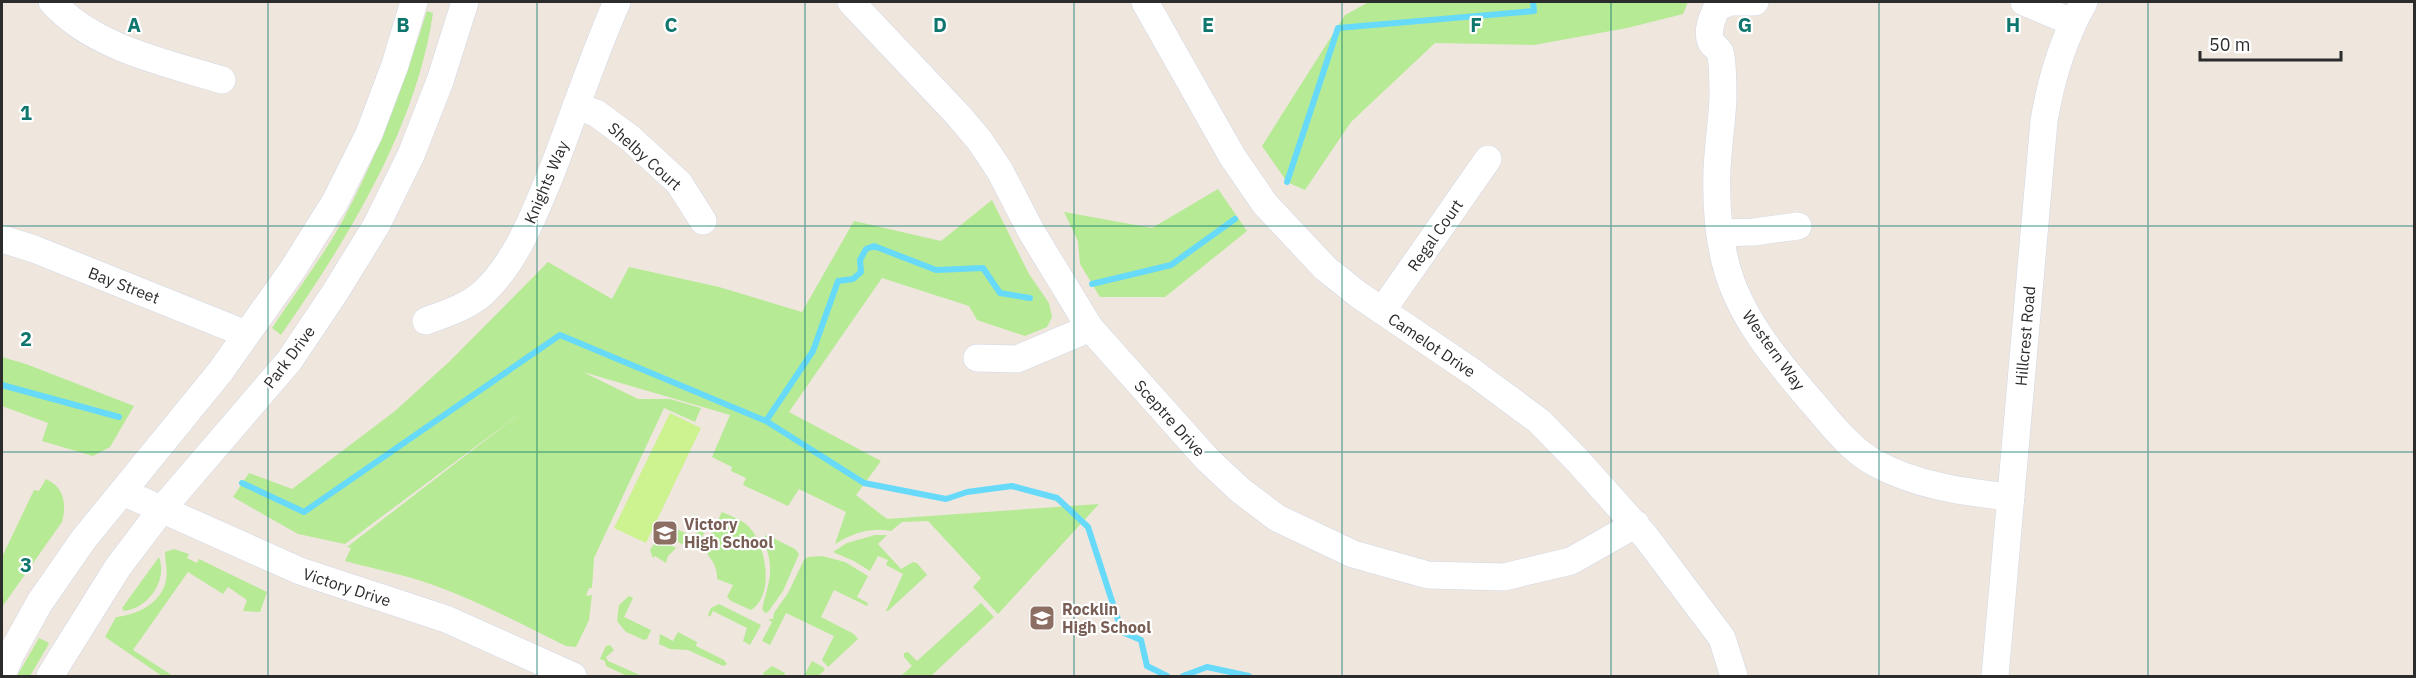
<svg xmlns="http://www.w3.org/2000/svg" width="2416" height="678" font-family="'IBM Plex Sans',sans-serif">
	<rect width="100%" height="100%" fill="#efe6dd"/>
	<g fill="#b6ea95">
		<polygon points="1369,2 1688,2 1683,14 1627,28 1534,45 1435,43 1351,122 1305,190 1287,182 1262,146 1345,15"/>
		<path d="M427,11L433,13C416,129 347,240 281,335L272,328C296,292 322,258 343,220C379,153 404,83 427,11Z"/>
		<polygon points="1218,189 1247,231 1165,297 1100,297 1080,264 1078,241 1064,212 1152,228"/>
		<path d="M992,200L1029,274L1049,303L1052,317L1047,327L1025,336L977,320L969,306L882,278L789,412L881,461L856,495L887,519L1099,504L998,614L973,587L981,578L928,521L902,522L891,531C871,527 853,533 835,544L846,512L799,489L788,506L743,485L746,478L731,471L732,467L712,457L730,415L583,372L638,399H670L701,408L695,422L664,408L594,558L592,588H589L586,596L592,595L589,620L576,647L566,646C525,626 486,605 444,589C412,576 378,570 345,561L351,548L347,547L526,409L345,544L298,534L233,497L249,473L292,489L395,411L450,361L548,262L612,299L629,267L719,287L802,312L854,221L941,241Z"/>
		<polygon points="2,357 26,364 134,406 110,447 93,456 42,441 48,423 2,406"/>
		<path d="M46,479C64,487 67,504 62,522L2,607V557L34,490L39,491Z"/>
		<path d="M722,512C730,516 744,520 750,528C766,546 775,595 751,610L731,601L727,597L733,585L717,579C718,561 706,558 705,546Z"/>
		<polygon points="702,525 707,527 699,543 682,544 665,535 666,527 670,526 694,537"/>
		<path d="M767,535L795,549L799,554L783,591L768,612L765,613L762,609C770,578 775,570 763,538Z"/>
		<polygon points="875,535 887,535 878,544 901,569 913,562 917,563 927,575 888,611 886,611 903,574 886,565 888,560 878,556 870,571 854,561 833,552 847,543"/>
		<polygon points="662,541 676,548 668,556 666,563 655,556 653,558 650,550 654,544"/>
		<path d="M174,549L189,554L187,558L197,563L199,559L267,592L260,612L243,611L247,600L228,587L223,594L188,572L133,650L173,676H162L105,637L116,617C137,615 162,603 166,580C168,570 165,561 165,552Z"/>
		<polygon points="822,556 845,562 868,576 857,597 868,603 867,606 834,590 821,617 854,634 858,639 828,667 822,660 834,636 786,613 770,645 762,641 772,622 768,619 773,619 774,613 788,593 804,560 808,557"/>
		<path d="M159,557C168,581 148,608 124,611L122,608Z"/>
		<polygon points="629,596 633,598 624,617 651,630 647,639 644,640 626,632 617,621 619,605"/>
		<polygon points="981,603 994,617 931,676 901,676 912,666 904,657 904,653 908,652 917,661"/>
		<polygon points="719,604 761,625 750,645 743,641 747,628 713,611 710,617 708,615 711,608"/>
		<polygon points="678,632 697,642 696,646 724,660 727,664 723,666 688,650 670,649 659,644 660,634 673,641"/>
		<polygon points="39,638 49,643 47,647 30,676 17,676"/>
		<polygon points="610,645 614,650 606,657 608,661 642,676 627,676 606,666 605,661 600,659 606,646"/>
		<polygon points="812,661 823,667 825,670 818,676 804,676"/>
		<polygon points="772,666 785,673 784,676 764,676 763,673"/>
	</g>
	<polygon fill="#cdf290" points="670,413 701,428 646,543 614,528"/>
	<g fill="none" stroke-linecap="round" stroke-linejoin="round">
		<g stroke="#67dafa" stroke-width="6">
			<polyline points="1287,182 1338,28 1534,11 1533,2"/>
			<polyline points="1092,284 1171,265 1235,219"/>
			<polyline points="2,385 119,417"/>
			<polyline points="766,421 813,351 838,281 853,279 861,272 860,260 866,249 874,246 936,270 983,268 1000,293 1030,298"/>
			<polyline points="242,483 304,512 560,335 766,421 864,483 946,499 967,492 1012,486 1057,498 1088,527 1122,632 1141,640 1147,666 1167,676"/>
			<polyline points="1183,676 1207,667 1249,676"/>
		</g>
		<g stroke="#d2d7e6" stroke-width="28">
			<g id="minor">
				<path d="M52,2C94,48 164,62 222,80"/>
				<polyline points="851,2 958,115 980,141 1000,171 1031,231 1090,328 1207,459 1240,490 1277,518 1353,554 1428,575 1504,577 1571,561 1636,524"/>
				<polyline points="1145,2 1232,156 1265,204 1325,268 1359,295 1474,373 1539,421 1578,461 1646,537 1722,638 1734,676"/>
				<path d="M1755,2H1731L1717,7C1713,17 1706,30 1711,42C1713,46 1718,48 1720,52C1723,61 1723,88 1723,98C1722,122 1718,146 1717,170C1716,200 1718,233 1725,261C1738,316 1777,361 1813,403C1831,424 1850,449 1875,463C1917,486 1964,492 2011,497"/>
				<polyline points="2024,2 2072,22"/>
				<polyline points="576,106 596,113 630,138 679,183 703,221"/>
				<polyline points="1720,233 1754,232 1798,226"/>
				<polyline points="2,239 34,249 246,334"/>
				<polyline points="1382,311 1488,159"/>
				<path d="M426,321C445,314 467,307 483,293C516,262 533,217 550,176C573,118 592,58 617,2"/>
				<polyline points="977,358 1017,359 1090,328"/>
				<polyline points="123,492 300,571 446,619 573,676"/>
				<polyline points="2,676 10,656 40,602 83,540 220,372 293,269 335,202 369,134 395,65 414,2"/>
				<polyline points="50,676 118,567 162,509 289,361 334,294 376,226 411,155 440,81 465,2"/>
				<path d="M1995,676L2044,121C2051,79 2063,39 2084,2"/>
			</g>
		</g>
		<use href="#minor" stroke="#fff" stroke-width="27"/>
	</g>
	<path fill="none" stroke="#0f766e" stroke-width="1.5" stroke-opacity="0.55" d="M268,2V676M537,2V676M805,2V676M1074,2V676M1342,2V676M1611,2V676M1879,2V676M2148,2V676M2,226H2414M2,452H2414"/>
	<defs>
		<g id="school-square" transform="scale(1.35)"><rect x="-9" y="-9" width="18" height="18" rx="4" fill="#8d6e63" stroke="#fff"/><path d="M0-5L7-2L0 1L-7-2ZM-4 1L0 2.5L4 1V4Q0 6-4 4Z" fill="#fff"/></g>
	</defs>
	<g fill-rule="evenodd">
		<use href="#school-square" x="665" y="533"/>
		<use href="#school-square" x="1042" y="618"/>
	</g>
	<g text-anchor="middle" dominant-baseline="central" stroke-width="4.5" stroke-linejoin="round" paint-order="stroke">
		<g font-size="16" fill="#2c2c2c" stroke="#fff">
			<text transform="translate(645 156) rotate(42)">Shelby Court</text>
			<text transform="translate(546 182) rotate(-67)">Knights Way</text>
			<text transform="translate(1435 235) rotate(-55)">Regal Court</text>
			<text transform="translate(124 285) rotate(21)">Bay Street</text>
			<text transform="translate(2025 336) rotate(-85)">Hillcrest Road</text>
			<text transform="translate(1432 345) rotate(34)">Camelot Drive</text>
			<text transform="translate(1774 350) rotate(54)">Western Way</text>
			<text transform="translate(289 357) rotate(-53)">Park Drive</text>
			<text transform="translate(1170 418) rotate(48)">Sceptre Drive</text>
			<text transform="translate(347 587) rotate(18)">Victory Drive</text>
		</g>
		<g font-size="16" font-weight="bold" fill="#785e54" stroke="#fff" text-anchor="start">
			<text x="684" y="524">Victory<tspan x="684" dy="18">High School</tspan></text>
			<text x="1062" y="609">Rocklin<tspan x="1062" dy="18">High School</tspan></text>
		</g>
	</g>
	<g font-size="20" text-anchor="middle" font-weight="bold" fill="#0f766e" stroke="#fff" stroke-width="4.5" stroke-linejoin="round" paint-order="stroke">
		<text x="134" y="32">A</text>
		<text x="403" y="32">B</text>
		<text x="671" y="32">C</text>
		<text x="940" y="32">D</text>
		<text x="1208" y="32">E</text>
		<text x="1476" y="32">F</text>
		<text x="1745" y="32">G</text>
		<text x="2013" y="32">H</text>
		<text x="26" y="120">1</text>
		<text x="26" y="346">2</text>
		<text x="26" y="572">3</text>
	</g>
	<rect width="2416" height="678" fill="none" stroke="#2c2c2c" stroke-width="6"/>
	<path d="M2200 51v9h141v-9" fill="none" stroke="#2c2c2c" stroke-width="3"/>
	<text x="2209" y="51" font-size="18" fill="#2c2c2c" stroke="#ffffff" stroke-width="4.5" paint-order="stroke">50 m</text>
</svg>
